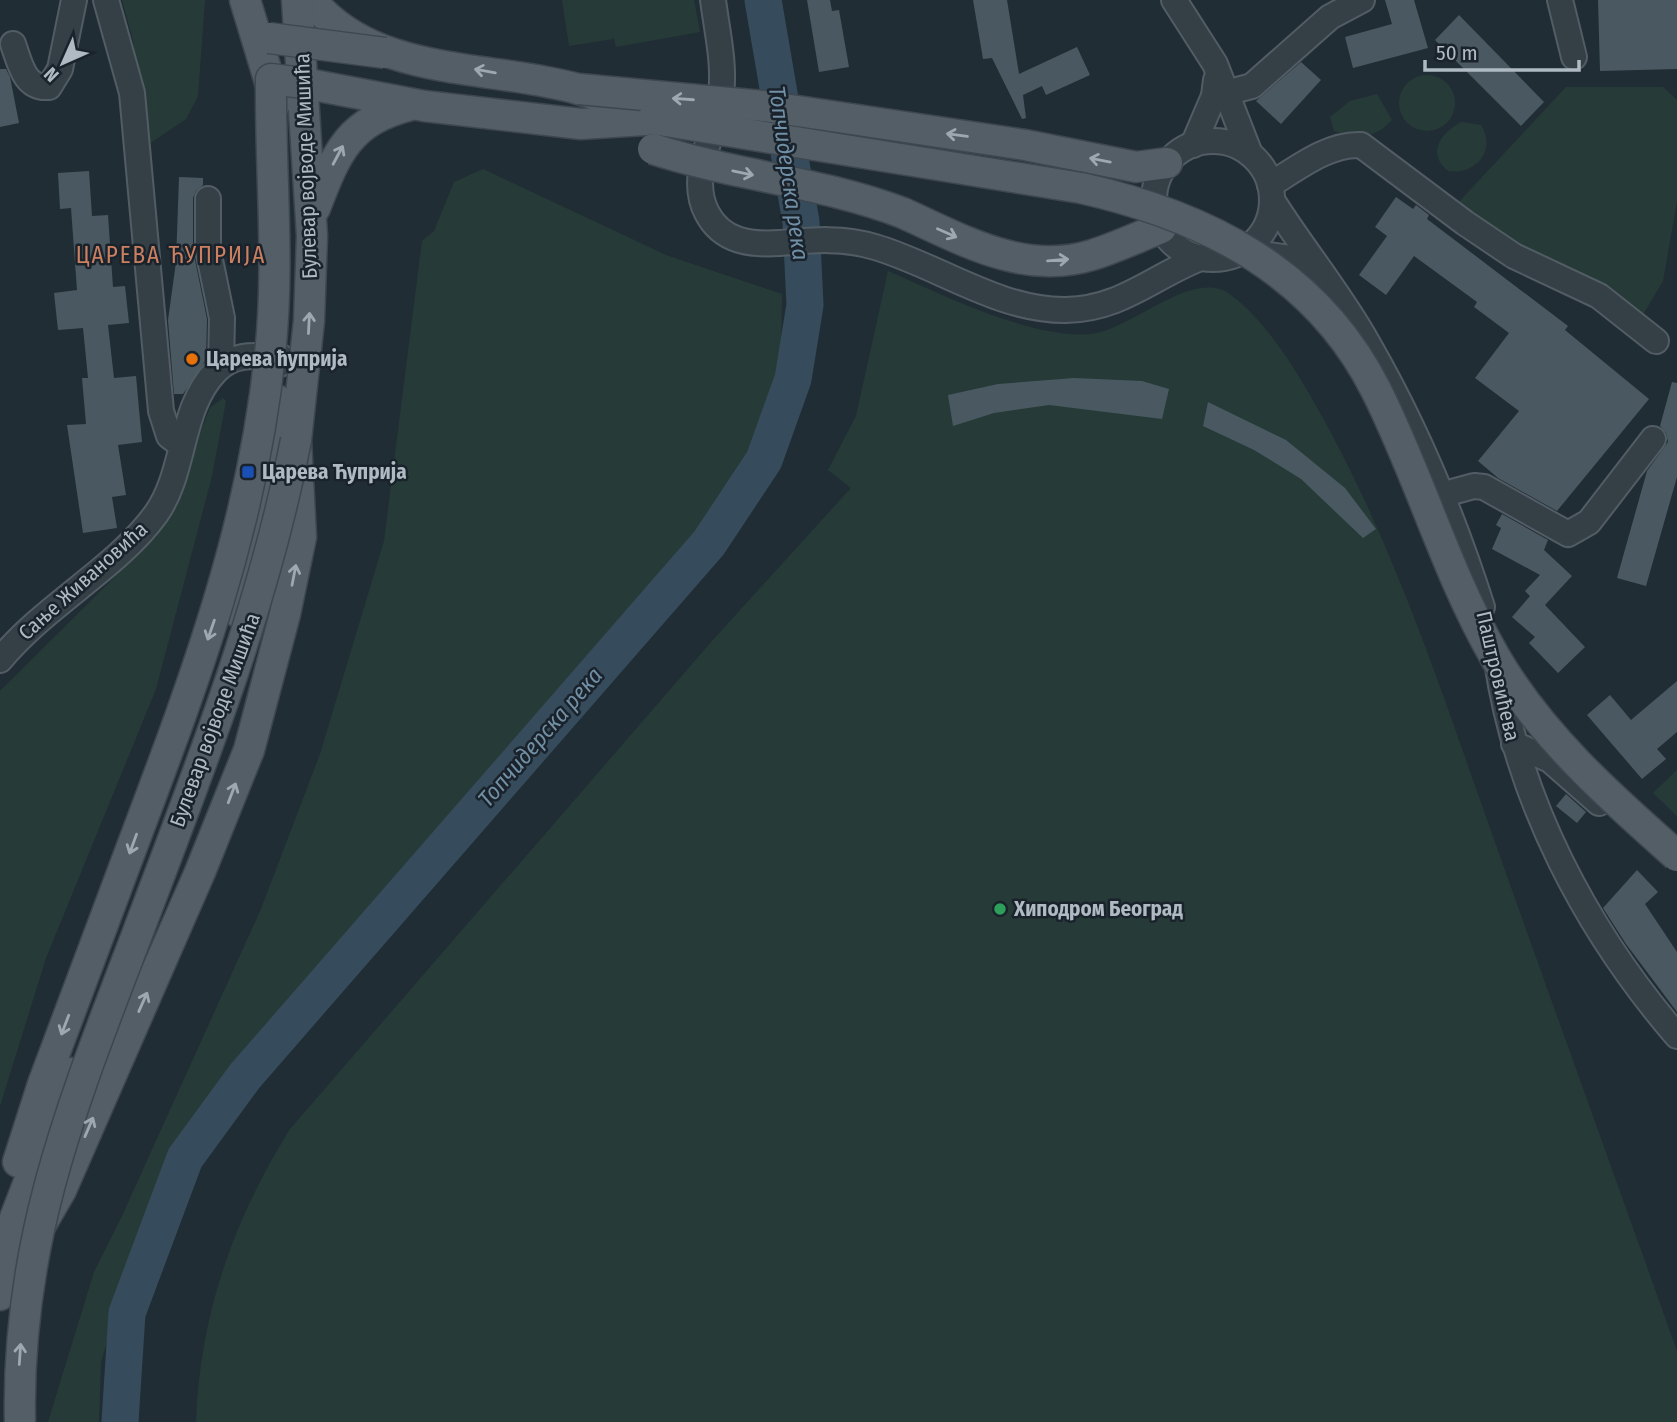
<svg xmlns="http://www.w3.org/2000/svg" width="1677" height="1422" font-family="'Fira Sans Condensed',sans-serif">
	<rect width="100%" height="100%" fill="#212d35"/>
	<g fill="#263b38">
		<polygon points="122,0 205,0 198,96 186,119 143,148 133,40"/>
		<polygon points="562,0 694,0 700,32 616,47 613,35 613,39 569,46"/>
		<circle cx="1427" cy="103" r="28"/>
		<polygon points="1566,87 1663,87 1677,100 1677,201 1663,281 1641,318 1507,241 1455,206"/>
		<polygon points="1377,94 1392,120 1381,130 1360,139 1334,131 1330,117 1350,101"/>
		<path d="M1461,122L1481,125C1497,150 1476,175 1448,171C1426,153 1441,133 1461,122Z"/>
		<polygon points="483,169 666,255 782,294 780,417 653,593 441,832 196,1119 178,1153 117,1308 101,1362 99,1422 48,1422 94,1272 122,1216 261,909 320,754 384,541 422,241 434,231 454,182"/>
		<path d="M888,271C943,295 1031,339 1091,334C1132,330 1194,266 1231,295C1264,320 1291,362 1311,397C1395,541 1446,706 1502,862C1560,1025 1619,1188 1677,1351V1422H196C200,1314 233,1221 290,1129L712,641L851,488L828,470L856,416Z"/>
		<polygon points="223,398 226,401 212,476 156,689 46,958 0,1106 0,691 147,545 185,470 210,408"/>
		<polygon points="1677,770 1677,816 1653,793"/>
	</g>
	<g fill="none" stroke-linecap="round" stroke-linejoin="round">
		<polyline stroke="#364c5c" stroke-width="37" points="120,1422 127,1313 185,1158 245,1076 709,543 764,460 793,379 805,305 801,222 763,0"/>
	</g>
	<g fill="#4a5861">
		<polygon points="807,0 830,0 832,11 839,10 849,67 819,72"/>
		<polygon points="973,0 1007,0 1019,74 1077,47 1090,75 1046,95 1042,86 1023,95 1026,118 1022,119 992,58 983,59"/>
		<polygon points="1385,0 1414,0 1428,48 1353,68 1345,37 1392,24"/>
		<polygon points="1598,0 1677,0 1677,69 1600,71"/>
		<polygon points="1459,15 1544,102 1521,126 1435,40"/>
		<polygon points="1301,62 1321,80 1281,124 1256,101"/>
		<polygon points="0,69 6,69 10,77 19,123 0,127"/>
		<polygon points="89,171 92,216 108,215 113,287 125,286 129,323 108,325 114,378 136,376 142,442 118,445 126,495 112,497 117,528 83,533 67,425 86,424 82,378 88,378 83,328 58,330 54,293 77,290 71,208 60,209 58,173"/>
		<polygon points="179,177 203,178 203,185 196,191 193,198 193,250 207,319 206,360 183,394 174,394 168,320 176,262"/>
		<polygon points="1396,197 1413,209 1416,205 1429,215 1427,219 1568,326 1565,330 1649,399 1557,511 1498,478 1478,461 1519,411 1475,378 1509,333 1474,307 1477,302 1414,256 1386,295 1359,275 1387,236 1375,227"/>
		<polygon points="1074,378 1142,381 1169,389 1162,419 1049,405 994,413 953,426 948,395 998,384"/>
		<polygon points="1672,382 1677,383 1677,477 1646,586 1617,578 1647,471 1668,442 1666,433 1660,426"/>
		<polygon points="1208,402 1286,440 1345,488 1376,529 1363,538 1301,479 1254,450 1203,426"/>
		<polygon points="1502,514 1548,540 1544,550 1572,576 1545,605 1585,647 1558,673 1529,643 1535,637 1512,617 1530,596 1525,591 1540,575 1492,549 1501,528 1496,525"/>
		<polygon points="1677,681 1677,732 1657,749 1666,759 1642,779 1587,715 1610,695 1631,720"/>
		<polygon points="1566,794 1586,812 1577,823 1556,806"/>
		<polygon points="1637,870 1658,892 1645,904 1677,952 1677,1012 1626,944 1603,908"/>
	</g>
	<g fill="none" stroke-linecap="round" stroke-linejoin="round">
		<g stroke="#525c64" stroke-width="28">
			<g id="minor">
				<polyline points="106,0 132,93 161,411 169,436 181,445"/>
				<path d="M713,0C717,31 725,64 721,95C716,134 687,175 707,213C722,242 751,245 780,243C813,240 843,237 875,247C937,265 999,311 1066,310C1122,309 1153,276 1203,257"/>
				<polyline points="1174,0 1215,64 1250,154"/>
				<polyline points="1560,0 1574,57"/>
				<path d="M13,44C20,63 24,89 49,87L60,69L74,0"/>
				<polyline points="1214,96 1252,86 1330,17 1362,0"/>
				<circle cx="1213" cy="200" r="59"/>
				<polyline points="1193,145 1214,96 1216,80"/>
				<path d="M1270,185C1296,169 1329,143 1361,145L1465,223L1514,256L1599,296L1656,341"/>
				<polyline points="208,199 208,250 222,318 221,366"/>
				<path d="M1272,200C1302,248 1339,292 1367,342C1415,425 1453,516 1482,607"/>
				<polyline points="1248,252 1290,258 1317,277"/>
				<polyline points="1441,495 1474,486 1484,487 1568,534 1589,522 1653,439"/>
				<path d="M0,660C44,606 117,568 156,514C186,472 179,409 216,371C234,352 257,356 281,357L280,364"/>
				<path d="M1497,662C1518,801 1586,930 1677,1036"/>
				<polyline points="1514,744 1550,760 1599,803"/>
			</g>
		</g>
		<g stroke="#3e4750" stroke-width="33">
			<g id="major">
				<polyline points="245,0 276,102"/>
				<path d="M311,0C375,78 488,64 578,89C604,96 628,109 653,119"/>
				<polyline points="303,83 424,106 581,124 645,120"/>
				<polyline points="1025,145 1136,167 1167,163"/>
				<path d="M315,208C337,151 349,121 411,105"/>
				<path d="M903,213C963,240 1024,276 1092,255C1115,248 1138,237 1161,228"/>
				<polyline points="238,612 264,496 277,400"/>
				<polyline points="18,1162 43,1084 115,892"/>
				<polyline points="0,1257 71,1073"/>
				<polyline points="0,1295 61,1190 200,872 249,750 285,614 301,537 296,440 309,321 312,236 297,0"/>
			</g>
		</g>
		<use href="#minor" stroke="#353f46" stroke-width="24"/>
		<use href="#major" stroke="#535e66" stroke-width="30"/>
		<g stroke="#3e4750" stroke-width="33" stroke-linecap="butt">
			<g id="major-bridge">
				<polyline points="269,38 385,53"/>
				<polyline points="579,89 764,106 1025,145"/>
				<path d="M653,119L1081,188C1205,216 1316,271 1376,390C1420,477 1446,572 1495,657C1540,735 1610,797 1677,856"/>
				<path d="M653,149C736,176 822,182 903,213"/>
				<path d="M115,892C182,712 250,548 270,354C280,263 270,171 271,79L303,83"/>
				<path d="M20,1422C16,1239 74,1100 138,932C199,770 263,610 296,440"/>
			</g>
		</g>
		<use href="#major-bridge" stroke="#535e66" stroke-width="30"/>
	</g>
	<defs><path id="oneway-shaft" d="M-6 0H5M1.5-3L5.5 0L1.5 3" fill="none" stroke-width="1.6" stroke-linecap="round" stroke-linejoin="round" transform="scale(1.75)"/></defs>
	<g stroke="#9da8b0">
		<use href="#oneway-shaft" transform="translate(485 71) rotate(-170)"/>
		<use href="#oneway-shaft" transform="translate(683 99) rotate(-176)"/>
		<use href="#oneway-shaft" transform="translate(957 135) rotate(-172)"/>
		<use href="#oneway-shaft" transform="translate(338 155) rotate(-62)"/>
		<use href="#oneway-shaft" transform="translate(1100 160) rotate(-169)"/>
		<use href="#oneway-shaft" transform="translate(743 173) rotate(12)"/>
		<use href="#oneway-shaft" transform="translate(947 233) rotate(24)"/>
		<use href="#oneway-shaft" transform="translate(1058 260) rotate(-5)"/>
		<use href="#oneway-shaft" transform="translate(309 323) rotate(-87)"/>
		<use href="#oneway-shaft" transform="translate(294 575) rotate(-79)"/>
		<use href="#oneway-shaft" transform="translate(211 630) rotate(109)"/>
		<use href="#oneway-shaft" transform="translate(232 793) rotate(-69)"/>
		<use href="#oneway-shaft" transform="translate(133 844) rotate(110)"/>
		<use href="#oneway-shaft" transform="translate(143 1002) rotate(-66)"/>
		<use href="#oneway-shaft" transform="translate(65 1025) rotate(111)"/>
		<use href="#oneway-shaft" transform="translate(89 1127) rotate(-67)"/>
		<use href="#oneway-shaft" transform="translate(20 1354) rotate(-86)"/>
	</g>
	<circle fill="#e8710a" stroke="#1a232b" stroke-width="2.5" cx="192" cy="359" r="7"/>
	<rect fill="#1a4fb4" stroke="#1a232b" stroke-width="2.5" x="241" y="465" width="14" height="14" rx="3.5"/>
	<circle fill="#2e9e5b" stroke="#1a232b" stroke-width="2.5" cx="1000" cy="909" r="7"/>
	<g text-anchor="middle" dominant-baseline="central" stroke-width="5" stroke-linejoin="round" paint-order="stroke">
		<g font-size="21" fill="#afbac3" stroke="#1a232b">
			<text transform="translate(306 166) rotate(-92)">Булевар војводе Мишића</text>
			<text transform="translate(83 581) rotate(-42)">Сање Живановића</text>
			<text transform="translate(1498 676) rotate(77)">Паштровићева</text>
			<text transform="translate(215 720) rotate(-70)">Булевар војводе Мишића</text>
		</g>
		<g font-size="21" font-weight="bold" fill="#afbac3" stroke="#1a232b" text-anchor="start">
			<text x="206" y="359">Царева ћуприја</text>
			<text x="262" y="472">Царева Ћуприја</text>
			<text x="1014" y="909">Хиподром Београд</text>
		</g>
		<g font-size="23" font-style="italic" fill="#718fa5" stroke="#1a232b">
			<text transform="translate(789 173) rotate(82)">Топчидерска река</text>
			<text transform="translate(540 737) rotate(-49)">Топчидерска река</text>
		</g>
		<g font-size="23" letter-spacing="2" fill="#cb8062" stroke="#1a232b">
			<text x="171" y="255">ЦАРЕВА ЋУПРИЈА</text>
		</g>
	</g>
	<g transform="translate(63 63) rotate(225)" stroke="#1a232b" stroke-width="5" paint-order="stroke">
	<path d="M0-5L12 26L0 18L-12 26Z" fill="#afbac3"/>
	<text y="-10" font-size="19" font-weight="bold" text-anchor="middle" fill="#afbac3">N</text>
	</g>
	<path d="M1425 60v10h154v-10" fill="none" stroke="#afbac3" stroke-width="3.5"/>
	<text x="1436" y="60" font-size="21" fill="#afbac3" stroke="#1a232b" stroke-width="5" paint-order="stroke">50 m</text>
</svg>
